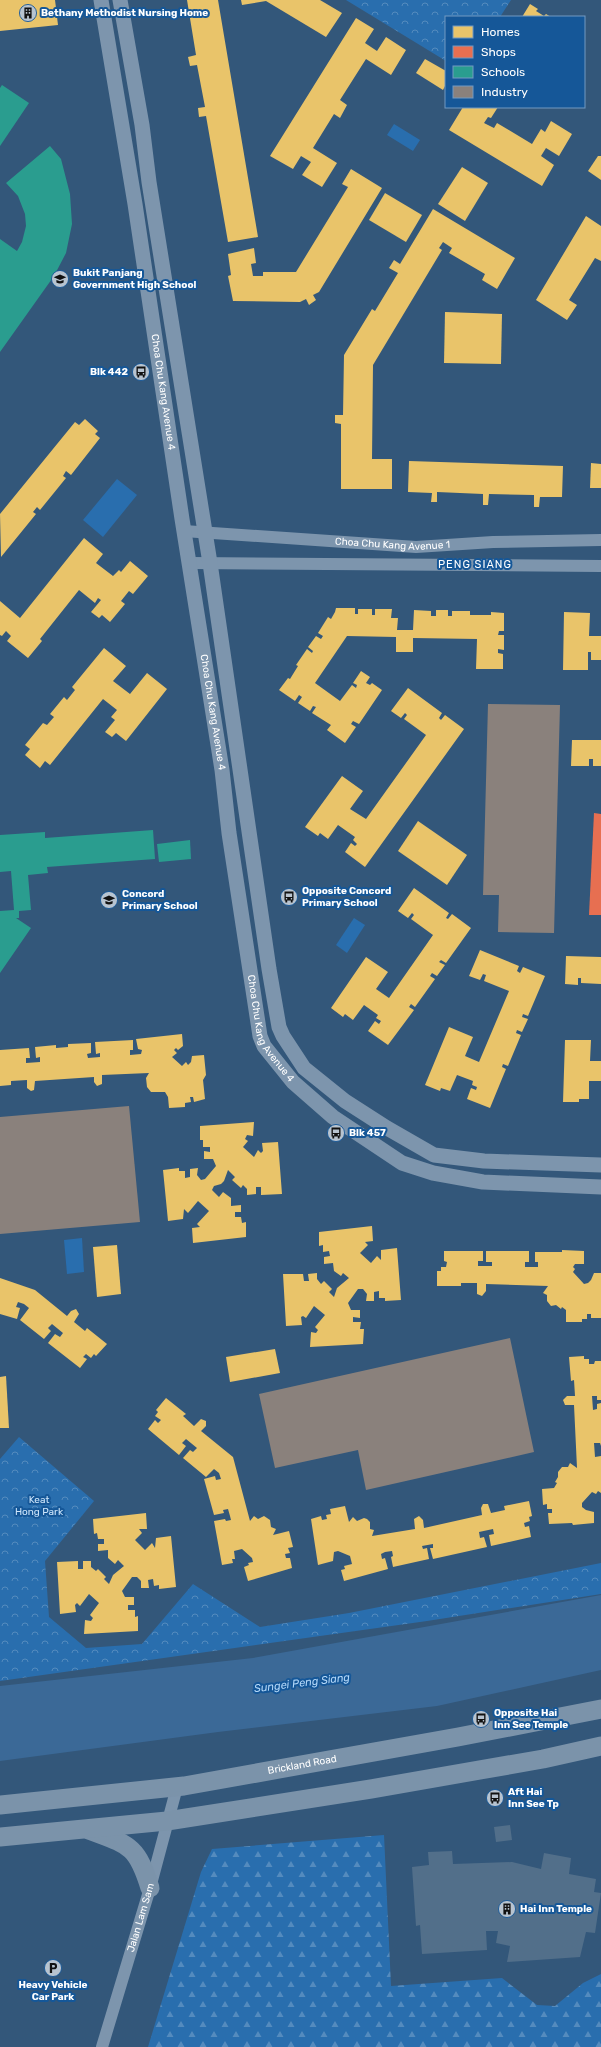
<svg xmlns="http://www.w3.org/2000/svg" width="601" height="2047" font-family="Rubik,sans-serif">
	<defs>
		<pattern id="forest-firs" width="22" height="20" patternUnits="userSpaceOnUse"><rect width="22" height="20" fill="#296eae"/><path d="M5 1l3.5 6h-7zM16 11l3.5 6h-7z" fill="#548bbe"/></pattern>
		<pattern id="park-crowns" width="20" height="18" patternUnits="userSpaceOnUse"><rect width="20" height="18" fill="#296eae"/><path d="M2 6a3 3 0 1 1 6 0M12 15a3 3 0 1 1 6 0" fill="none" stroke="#548bbe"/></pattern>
	</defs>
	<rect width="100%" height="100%" fill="#33577a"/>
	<polygon fill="url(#forest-firs)" points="384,1835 391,1986 502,1978 537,2005 555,2006 583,1983 601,1974 601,2047 148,2047 201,1872 212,1849"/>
	<g fill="url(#park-crowns)">
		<polygon points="346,0 511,0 500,17 446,17 446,61"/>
		<polygon points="19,1437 94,1501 45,1561 49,1617 86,1648 142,1644 193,1584 260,1627 349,1613 601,1563 601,1594 427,1621 0,1681 0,1459"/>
	</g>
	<g fill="#296eae">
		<polygon points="394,124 420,140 413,151 387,135"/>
		<polygon points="117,479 137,495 103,537 83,520"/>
		<polygon points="354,918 365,925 347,953 336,945"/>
		<polygon points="82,1238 84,1272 67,1274 64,1240"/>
	</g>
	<polygon fill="#3b6997" points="601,1595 601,1670 437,1706 218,1732 0,1761 0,1686 253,1658"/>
	<g fill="#e9c46a">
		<polygon points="0,0 55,0 58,25 0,31"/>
		<polygon points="187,0 218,0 258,237 228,242 206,116 199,117 198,108 205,107 197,65 190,66 188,57 196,55"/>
		<polygon points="241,0 320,0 342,13 326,37 266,1 242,5"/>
		<polygon points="530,4 538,9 536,11 544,16 546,14 551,17 522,17"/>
		<polygon points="356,18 374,29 365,43 377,51 386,37 406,50 391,75 366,59 340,100 347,105 340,118 334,114 313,148 337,163 322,187 302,175 311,162 301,156 293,169 270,156"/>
		<polygon points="425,59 446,71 446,84 443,90 416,73"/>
		<polygon points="463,107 498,107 491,118 488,117 484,123 494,128 497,123 532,144 541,129 545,132 551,121 572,134 559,156 546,148 541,156 554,165 542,186 449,130"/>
		<polygon points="598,156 601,156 601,180 588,171"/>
		<polygon points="462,167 488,183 465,221 438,204"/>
		<polygon points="351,169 382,188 319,292 313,295 316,300 309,305 306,299 300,302 233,301 228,276 231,275 228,254 254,248 256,263 251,264 253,276 263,276 263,272 296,272 348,187 342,184"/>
		<polygon points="385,193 422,215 406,242 369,220"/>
		<polygon points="433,209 515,258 497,289 482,280 485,274 449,253 452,248 443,242 439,248 442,250 373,365 372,459 392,459 392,489 341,489 341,424 335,423 335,415 343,415 344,355 372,309 375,311 398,273 389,268 394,260 400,264"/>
		<polygon points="586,216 601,226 601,261 595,258 569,300 577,305 567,320 536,300"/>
		<polygon points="445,312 502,314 501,364 444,363"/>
		<polygon points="85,419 98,431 95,434 100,438 71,475 66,471 63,476 66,478 40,510 37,507 33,512 36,514 1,557 0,514 75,422 79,425"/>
		<polygon points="409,461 563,466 562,497 540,497 539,507 534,507 534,495 489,494 488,505 483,505 483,494 437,492 437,502 431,502 432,493 408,492"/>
		<polygon points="591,463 601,464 601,488 590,488"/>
		<polygon points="84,538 103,554 96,563 113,576 119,570 121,572 130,561 148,576 133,594 129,591 121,601 125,604 110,622 102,615 99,618 91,612 101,600 98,598 95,603 79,590 40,639 42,641 28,658 7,641 11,636 6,631 2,636 0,635 0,601 20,618"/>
		<polygon points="336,608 355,608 355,614 358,614 358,609 372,609 372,615 375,615 375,609 392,609 391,618 398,618 397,630 413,630 414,610 431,611 431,616 436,616 436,610 448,610 448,616 452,616 452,611 470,611 470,615 491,615 491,612 504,613 504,631 499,631 498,635 504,635 504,650 498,649 498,653 503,654 503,669 476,669 477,639 413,638 413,652 396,652 396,637 347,636 315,683 340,701 352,685 356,688 357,685 353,683 361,671 370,677 366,683 370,685 372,683 382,690 359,724 353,721 351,724 356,727 345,743 327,730 331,725 312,713 316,707 313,706 310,711 298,703 302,697 299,695 295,701 279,690 288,678 290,679 298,666 296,665 307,649 312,653 313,651 308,647 316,636 321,639 323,636 318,633 328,617 331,619 335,612"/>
		<polygon points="564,612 590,613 589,636 601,636 601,660 591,660 591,652 588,652 588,670 563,670"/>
		<polygon points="104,648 126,666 113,681 130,694 147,673 167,689 126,741 116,733 112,737 105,732 115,720 111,717 117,710 103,699 50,765 45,761 40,768 25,755 30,749 25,745 43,723 47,725 54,717 50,714 64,697 67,700 75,690 72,687"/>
		<polygon points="408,688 442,713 439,718 441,720 445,715 464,729 365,867 345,852 351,843 355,846 357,844 353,840 355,837 338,825 328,839 320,833 318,836 305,827 342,776 363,791 350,809 366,819 426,735 404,719 407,715 405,713 401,718 391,711"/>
		<polygon points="572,740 601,740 601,766 593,766 593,759 589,759 589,766 571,766"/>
		<polygon points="418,821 467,855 447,885 398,851"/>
		<polygon points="414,888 449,913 446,918 448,919 452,914 471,928 446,963 441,960 439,962 445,965 437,976 432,973 430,976 435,979 415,1007 411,1004 409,1007 414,1010 388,1045 368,1031 375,1021 379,1024 381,1021 376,1018 378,1015 364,1005 353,1020 345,1014 343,1017 331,1008 366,957 388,972 376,989 389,998 433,935 411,919 414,915 412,913 408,918 398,911"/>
		<polygon points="480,950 519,966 517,971 520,973 523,967 545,976 528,1016 523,1014 522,1017 528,1019 522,1032 517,1030 516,1033 521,1035 508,1066 503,1064 502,1067 506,1069 490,1108 467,1099 471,1088 476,1090 477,1087 472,1085 473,1081 457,1075 450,1091 441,1088 440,1091 425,1085 449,1027 473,1037 465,1056 479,1062 509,991 484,981 486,975 483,974 480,980 469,976"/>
		<polygon points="566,956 601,957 601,984 581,983 581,978 578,978 578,985 565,984"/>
		<polygon points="182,1034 183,1046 178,1050 176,1048 174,1050 177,1053 172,1057 182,1066 186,1062 188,1065 191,1062 192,1056 204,1055 206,1075 203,1080 205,1099 194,1102 193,1097 190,1097 191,1102 185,1103 185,1107 169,1108 168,1097 165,1092 151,1092 147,1087 146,1078 149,1073 102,1075 102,1084 97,1086 94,1082 94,1077 35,1081 34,1090 31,1091 27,1088 27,1080 11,1081 11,1085 0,1086 0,1050 29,1048 30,1058 26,1058 26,1063 40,1062 40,1057 36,1058 35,1047 56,1045 56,1048 68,1047 68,1044 91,1043 91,1053 87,1054 88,1058 100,1057 100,1053 96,1054 95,1042 133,1040 133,1050 130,1050 130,1055 141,1054 142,1050 138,1049 136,1039"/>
		<polygon points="565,1040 591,1040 590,1061 601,1061 601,1081 589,1081 589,1099 579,1099 579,1102 563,1102"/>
		<polygon points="254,1122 253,1136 247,1135 245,1139 248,1141 243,1147 254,1157 258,1150 261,1153 263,1151 262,1143 278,1142 282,1194 261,1195 261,1187 256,1187 256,1194 247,1195 247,1189 243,1185 241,1188 232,1180 235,1177 228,1170 224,1181 221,1184 214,1186 212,1190 219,1197 223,1192 231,1198 231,1206 241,1205 241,1212 235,1212 235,1217 241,1217 242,1223 246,1222 246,1237 193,1243 192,1228 200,1227 197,1224 209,1211 198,1201 188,1213 184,1209 183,1219 168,1221 163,1170 179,1168 179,1171 185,1171 185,1178 190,1177 190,1169 198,1168 197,1175 201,1180 205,1179 216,1166 213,1159 204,1159 204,1151 210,1152 210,1147 203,1147 203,1140 200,1140 200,1126"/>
		<polygon points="372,1226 373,1241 365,1242 368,1245 360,1253 371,1263 377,1256 381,1260 381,1250 397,1248 401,1300 385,1301 385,1298 379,1298 379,1291 374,1292 374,1301 366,1301 367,1294 363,1289 358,1289 348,1303 351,1310 360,1310 360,1318 353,1317 353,1322 361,1322 360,1329 364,1329 363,1344 310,1347 311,1332 316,1333 318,1330 315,1327 325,1315 314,1306 306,1318 303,1316 301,1317 302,1325 286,1326 283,1274 303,1274 304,1281 309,1281 308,1274 317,1273 317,1279 321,1284 324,1281 332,1289 329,1292 334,1297 337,1288 349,1278 343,1273 341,1276 334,1271 333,1263 324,1264 324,1257 330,1256 329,1251 323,1252 323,1245 319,1246 319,1232"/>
		<polygon points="117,1245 121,1294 97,1297 93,1247"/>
		<polygon points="562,1250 584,1251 584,1264 575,1264 573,1267 575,1269 573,1272 584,1284 588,1283 591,1280 594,1273 601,1273 601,1318 591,1318 591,1314 587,1314 587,1319 582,1319 582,1322 566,1322 566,1310 562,1307 561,1309 556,1305 551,1306 547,1301 547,1295 543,1293 548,1286 486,1284 486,1291 482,1296 477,1294 477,1283 461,1283 461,1286 437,1286 437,1271 441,1271 441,1267 446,1267 447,1262 444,1261 444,1251 483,1251 483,1261 478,1261 478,1266 492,1266 492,1262 486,1262 486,1251 529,1251 529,1262 525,1262 525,1267 538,1267 538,1262 535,1262 535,1252 562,1252"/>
		<polygon points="0,1278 35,1290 67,1316 71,1311 76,1309 79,1314 74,1322 85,1331 87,1328 107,1344 96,1356 94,1354 91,1358 86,1354 83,1357 87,1359 80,1368 48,1343 55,1334 60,1337 63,1333 52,1324 48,1328 51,1331 44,1339 20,1320 29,1308 24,1304 18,1302 16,1307 20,1308 17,1319 0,1314"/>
		<polygon points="275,1349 280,1373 230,1382 226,1357"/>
		<polygon points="584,1356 584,1359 589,1359 589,1364 594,1364 595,1361 601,1361 601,1400 597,1400 597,1396 592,1396 593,1410 597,1409 597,1404 601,1403 601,1446 600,1443 594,1443 595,1457 601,1456 601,1493 598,1491 596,1494 592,1492 582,1503 582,1507 586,1510 594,1512 594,1523 573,1525 572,1523 549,1524 548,1513 552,1513 552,1509 547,1509 547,1504 543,1505 542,1489 554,1488 557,1483 555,1482 558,1477 558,1472 562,1467 568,1467 570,1463 577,1468 574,1405 565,1405 563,1400 567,1396 575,1396 574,1380 571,1381 569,1357"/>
		<polygon points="6,1376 9,1428 0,1428 0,1377"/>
		<polygon points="166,1398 186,1414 183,1416 194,1426 201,1419 206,1421 206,1426 201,1431 233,1457 250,1521 254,1516 258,1519 264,1516 270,1520 271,1527 276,1529 273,1535 289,1531 293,1547 288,1548 290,1553 285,1554 286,1558 290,1558 292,1568 248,1581 244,1567 249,1565 248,1563 253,1562 252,1558 242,1549 234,1551 235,1559 232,1559 233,1563 222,1565 214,1521 225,1519 226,1521 231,1520 230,1516 228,1509 223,1510 224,1513 214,1515 204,1479 215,1476 216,1480 221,1479 219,1473 214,1469 206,1477 183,1458 190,1450 193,1452 197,1448 186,1439 182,1443 186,1446 179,1455 148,1429 155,1420 158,1423 161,1420 155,1416 158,1412 156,1410"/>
		<polygon points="529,1501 532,1516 529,1517 530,1521 524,1523 525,1527 529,1526 531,1537 491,1546 489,1535 494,1534 493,1529 479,1532 480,1538 484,1537 487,1547 433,1559 430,1548 433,1548 433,1544 422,1546 423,1549 427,1548 429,1559 393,1567 391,1557 393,1556 392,1551 385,1552 381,1554 382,1559 385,1558 388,1569 344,1581 341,1570 345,1569 344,1566 352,1564 350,1556 338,1551 334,1552 333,1561 318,1565 311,1519 321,1516 322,1520 327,1519 326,1515 331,1514 330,1509 345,1506 349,1522 353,1517 357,1521 364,1518 367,1519 370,1522 370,1529 374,1530 372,1536 415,1529 414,1519 419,1516 423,1520 424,1528 482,1515 481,1508 483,1504 488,1504 491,1513 505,1510 504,1506"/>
		<polygon points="146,1513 147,1529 139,1529 142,1533 135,1540 145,1550 152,1543 155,1548 156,1538 171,1536 176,1587 159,1589 159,1585 154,1586 153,1579 148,1580 149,1588 141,1588 141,1581 137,1577 132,1577 122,1591 125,1597 134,1597 134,1605 128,1605 128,1610 135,1610 135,1617 138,1616 138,1631 84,1634 85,1620 91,1621 93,1618 90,1615 99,1603 89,1594 80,1606 77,1603 75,1605 76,1612 60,1614 57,1562 78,1561 78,1569 83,1569 83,1561 91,1561 91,1567 96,1571 98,1569 106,1577 104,1579 109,1584 113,1575 124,1566 118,1560 115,1564 108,1558 108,1550 98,1551 98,1544 104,1544 104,1539 98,1539 97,1533 94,1534 93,1519"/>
	</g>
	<polygon fill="#e76f51" points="594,813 601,814 601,915 589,915"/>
	<g fill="#2a9d8f">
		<polygon points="2,85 29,103 0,146 0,88"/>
		<polygon points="50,146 61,159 70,194 72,224 66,253 54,276 0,352 0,239 17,251 22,242 26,226 25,214 18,196 6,183"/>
		<polygon points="153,830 155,859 47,867 48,873 28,875 31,910 19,911 19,918 16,918 31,928 0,973 0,911 14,910 11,871 0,872 0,835 45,832 45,838"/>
		<polygon points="190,840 191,859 159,862 157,844"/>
	</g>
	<g fill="#8a817c">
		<polygon points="488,704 560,705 554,933 498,932 499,895 483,895"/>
		<polygon points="129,1106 140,1222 0,1234 0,1117"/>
		<polygon points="510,1338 534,1452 366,1490 358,1450 275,1468 259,1394"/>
	</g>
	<g fill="#526f8a">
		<polygon points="510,1825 512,1840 496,1842 494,1827"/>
		<polygon points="452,1851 453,1864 512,1862 541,1869 544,1853 571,1858 569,1874 596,1879 594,1892 601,1893 595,1933 586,1932 580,1957 507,1962 510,1946 496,1943 498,1931 486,1931 487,1950 422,1954 420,1925 416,1926 412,1867 429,1865 428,1852"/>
	</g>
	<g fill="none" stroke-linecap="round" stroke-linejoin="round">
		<g stroke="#7d95ad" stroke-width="12">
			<path id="s1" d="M184,531L416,547L493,542L601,540"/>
			<polyline points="190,563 601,566"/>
			<path id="s2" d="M102,2047L150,1888L177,1787"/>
		</g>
		<g stroke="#7d95ad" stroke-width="15">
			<path id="s3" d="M101,0L135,204L182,519L222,770L229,833L260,1036L264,1046L293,1082L333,1117L402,1163L433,1173L483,1182L601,1187"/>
			<polyline points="120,0 142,125 149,182 210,563 269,969 279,1027 283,1036 304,1068 345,1101 387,1128 434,1155 484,1161 601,1165"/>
		</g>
		<g stroke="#7b93aa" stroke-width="19">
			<path id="s4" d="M0,1805L184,1786L458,1737L601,1709"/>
			<path d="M89,1830C129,1845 137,1845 150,1888"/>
			<polyline points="0,1837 167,1821 371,1789 543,1759 601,1746"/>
		</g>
	</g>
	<defs>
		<g id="building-disc" transform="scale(0.9)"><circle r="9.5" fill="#b8c4d0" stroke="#155798"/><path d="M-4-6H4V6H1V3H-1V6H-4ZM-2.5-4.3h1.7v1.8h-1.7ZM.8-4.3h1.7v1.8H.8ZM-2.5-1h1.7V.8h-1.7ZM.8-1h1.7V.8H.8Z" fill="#111"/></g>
		<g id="school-disc" transform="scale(0.9)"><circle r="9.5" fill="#b8c4d0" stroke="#155798"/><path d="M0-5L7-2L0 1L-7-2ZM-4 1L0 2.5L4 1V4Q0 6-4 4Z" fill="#111"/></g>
		<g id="bus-disc" transform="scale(0.9)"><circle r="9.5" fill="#b8c4d0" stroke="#155798"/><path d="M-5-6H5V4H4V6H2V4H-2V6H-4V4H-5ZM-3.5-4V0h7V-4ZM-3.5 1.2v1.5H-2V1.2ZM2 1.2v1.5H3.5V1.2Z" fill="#111"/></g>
		<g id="parking-disc" transform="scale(0.9)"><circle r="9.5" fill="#b8c4d0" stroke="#155798"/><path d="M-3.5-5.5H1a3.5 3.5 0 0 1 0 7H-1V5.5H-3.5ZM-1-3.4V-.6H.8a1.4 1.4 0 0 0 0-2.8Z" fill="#111"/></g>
	</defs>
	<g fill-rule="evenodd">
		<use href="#building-disc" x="28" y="13"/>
		<use href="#school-disc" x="60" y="279"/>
		<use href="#bus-disc" x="141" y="372"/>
		<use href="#bus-disc" x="289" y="897"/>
		<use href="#school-disc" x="109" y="900"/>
		<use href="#bus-disc" x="336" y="1133"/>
		<use href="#bus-disc" x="481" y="1719"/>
		<use href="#bus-disc" x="495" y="1798"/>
		<use href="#building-disc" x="507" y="1909"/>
		<use href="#parking-disc" x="53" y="1968"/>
	</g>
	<g text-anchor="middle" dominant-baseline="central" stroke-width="4" stroke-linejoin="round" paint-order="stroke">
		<g font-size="10" font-weight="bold" fill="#fff" stroke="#155798" text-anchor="start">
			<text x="41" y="13">Bethany Methodist Nursing Home</text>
			<text x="73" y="273">Bukit Panjang<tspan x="73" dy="12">Government High School</tspan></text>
			<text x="128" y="372" text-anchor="end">Blk 442</text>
			<text x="302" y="891">Opposite Concord<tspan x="302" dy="12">Primary School</tspan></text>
			<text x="122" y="894">Concord<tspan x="122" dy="12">Primary School</tspan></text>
			<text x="349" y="1133">Blk 457</text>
			<text x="494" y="1713">Opposite Hai<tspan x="494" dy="12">Inn See Temple</tspan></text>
			<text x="508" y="1792">Aft Hai<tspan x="508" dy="12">Inn See Tp</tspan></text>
			<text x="520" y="1909">Hai Inn Temple</text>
			<text x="53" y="1985" text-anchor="middle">Heavy Vehicle<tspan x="53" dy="12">Car Park</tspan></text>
		</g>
		<g font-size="10" fill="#fff" stroke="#155798">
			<text stroke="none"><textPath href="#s3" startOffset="397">Choa Chu Kang Avenue 4</textPath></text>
			<text stroke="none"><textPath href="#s1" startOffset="209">Choa Chu Kang Avenue 1</textPath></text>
			<text stroke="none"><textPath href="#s3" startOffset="721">Choa Chu Kang Avenue 4</textPath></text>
			<text stroke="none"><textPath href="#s3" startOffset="1045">Choa Chu Kang Avenue 4</textPath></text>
			<text stroke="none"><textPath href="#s4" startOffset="305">Brickland Road</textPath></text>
			<text stroke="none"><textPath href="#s2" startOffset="135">Jalan Lam Sam</textPath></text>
		</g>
		<g font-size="10" fill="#cfe7fc" stroke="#155798">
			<text x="39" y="1500">Keat<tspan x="39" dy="12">Hong Park</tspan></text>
		</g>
		<g font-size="11" letter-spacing="1" fill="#fff" stroke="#155798">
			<text x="475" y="564">PENG SIANG</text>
		</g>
		<g font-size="11" font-style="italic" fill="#b4d8f9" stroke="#155798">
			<text transform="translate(302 1683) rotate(-7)">Sungei Peng Siang</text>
		</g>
	</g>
	<rect x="445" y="16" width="140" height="92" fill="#155798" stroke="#739ac1"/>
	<rect x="453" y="26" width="20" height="12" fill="#e9c46a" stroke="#739ac1"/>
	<text x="481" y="36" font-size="12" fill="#ffffff">Homes</text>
	<rect x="453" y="46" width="20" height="12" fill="#e76f51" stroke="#739ac1"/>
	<text x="481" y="56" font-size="12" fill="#ffffff">Shops</text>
	<rect x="453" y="66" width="20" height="12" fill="#2a9d8f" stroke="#739ac1"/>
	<text x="481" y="76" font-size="12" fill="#ffffff">Schools</text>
	<rect x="453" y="86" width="20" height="12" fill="#8a817c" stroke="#739ac1"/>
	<text x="481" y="96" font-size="12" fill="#ffffff">Industry</text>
</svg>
